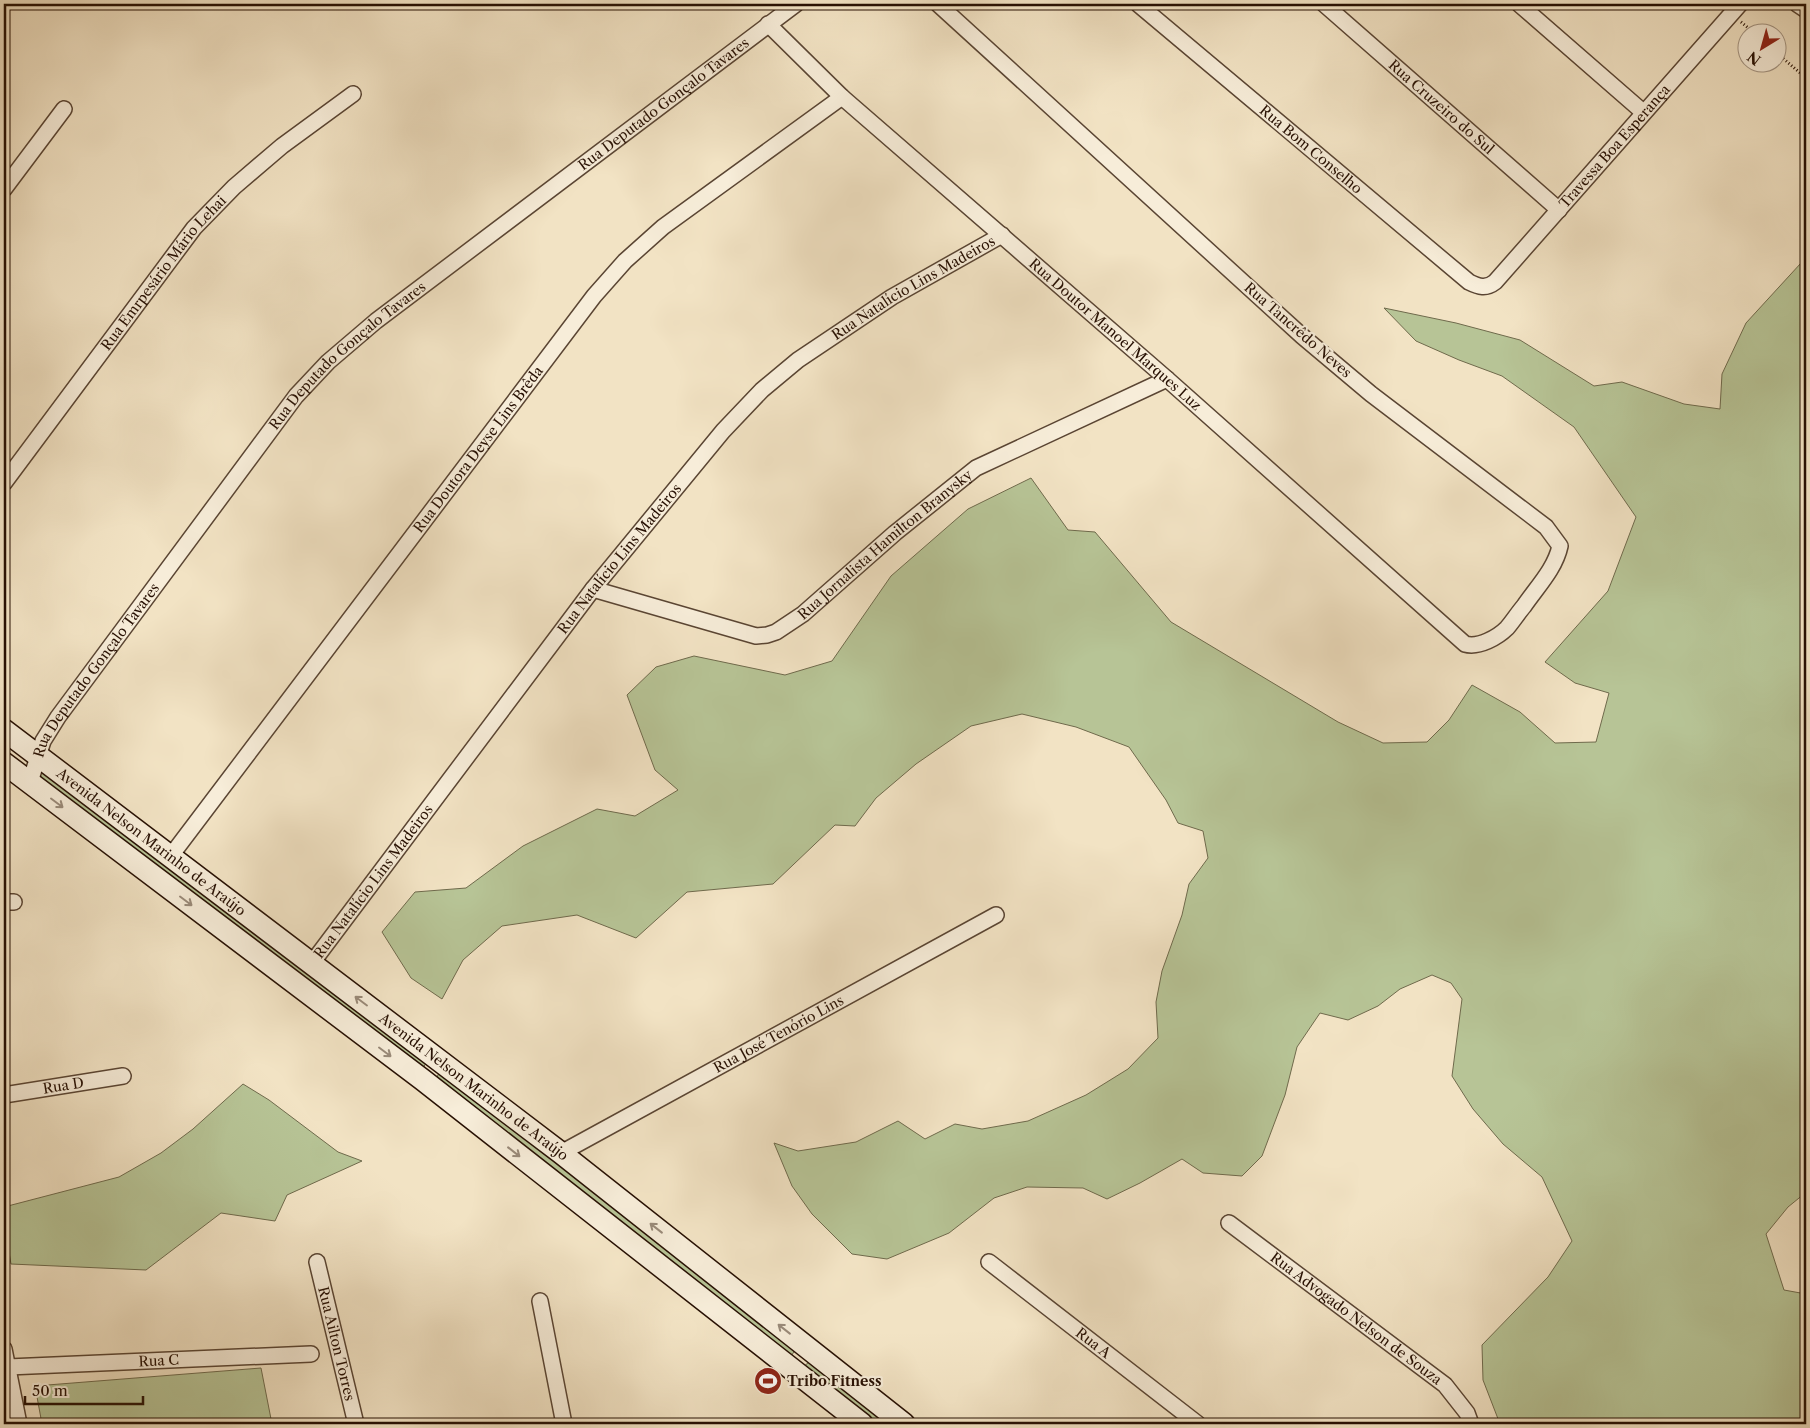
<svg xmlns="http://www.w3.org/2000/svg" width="1810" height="1428" font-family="'Libre Caslon Text',serif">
	<rect width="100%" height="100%" fill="#f2e3c4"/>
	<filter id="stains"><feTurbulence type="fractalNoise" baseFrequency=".004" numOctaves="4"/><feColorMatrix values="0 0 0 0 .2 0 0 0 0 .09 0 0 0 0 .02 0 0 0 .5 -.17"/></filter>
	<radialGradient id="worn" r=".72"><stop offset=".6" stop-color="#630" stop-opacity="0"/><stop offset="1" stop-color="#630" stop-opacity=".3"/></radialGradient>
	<g fill="#b7c496" stroke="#6f6a4c">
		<polygon points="1801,263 1806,263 1806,1064 1804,1194 1788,1207 1766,1234 1784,1290 1806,1294 1806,1424 1500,1424 1483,1380 1482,1345 1548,1277 1572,1241 1542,1177 1503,1144 1473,1109 1452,1076 1462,999 1451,983 1432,975 1400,989 1378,1006 1348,1020 1320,1013 1297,1047 1285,1095 1262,1156 1242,1176 1203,1173 1182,1159 1140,1183 1107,1199 1083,1188 1027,1187 994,1198 949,1233 887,1259 852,1254 812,1214 792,1186 774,1143 798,1151 856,1142 898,1121 925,1139 955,1124 982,1129 1028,1121 1086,1095 1128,1069 1158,1038 1156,1002 1162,971 1182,915 1189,884 1208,858 1203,831 1178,823 1166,800 1129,747 1076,727 1022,714 971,726 916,764 876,798 855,826 835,825 773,884 687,892 636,938 577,915 502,926 463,960 442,999 411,978 382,932 415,892 466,888 523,846 597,809 635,816 678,790 655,770 627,695 656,667 694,656 785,675 832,661 891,576 968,509 1031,478 1068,530 1095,532 1171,622 1338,722 1383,743 1427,742 1449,720 1472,685 1520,712 1555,743 1596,742 1609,693 1575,683 1545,662 1608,591 1636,517 1574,427 1502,376 1459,360 1416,341 1384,308 1456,323 1520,340 1594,386 1622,382 1684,404 1720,409 1722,374 1746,323"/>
		<polygon points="44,770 427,1062 422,1069 39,781 39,774"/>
		<polygon points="440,1071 792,1346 794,1352 790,1357 439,1083 437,1077"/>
		<polygon points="243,1084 269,1100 338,1152 362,1161 287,1195 275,1221 221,1213 146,1270 11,1264 4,1223 4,1207 119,1177 161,1153 193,1129"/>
		<polygon points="809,1362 892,1424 868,1424 802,1368"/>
		<polygon points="261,1368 272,1424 42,1424 35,1386"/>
	</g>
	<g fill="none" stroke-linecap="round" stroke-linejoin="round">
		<g stroke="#5a4533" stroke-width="18">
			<g id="street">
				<path id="s1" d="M1138,4L1469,282C1479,287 1486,289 1495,282L1740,4"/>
				<path id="s2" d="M1324,4L1559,210"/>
				<polyline points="1519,4 1643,112"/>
				<polyline points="1797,4 1806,10"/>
				<path id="s3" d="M768,24L842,97L1167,379L1465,644C1479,648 1498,637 1507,628C1513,621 1518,613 1524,606C1537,587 1555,569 1560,546L1546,527L1371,394L1302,336L938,4"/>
				<polyline points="4,189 64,109"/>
				<path id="s4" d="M4,483L194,228L234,187L282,146L353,94"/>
				<path id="s5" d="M593,589L756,636L767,635L776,632L803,614L895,533L976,468L1167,379"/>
				<path id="s6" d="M30,782L43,741L58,717L296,396L328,362L376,321L796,4"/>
				<path id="s7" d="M170,857L594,296L625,261L663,227L842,97"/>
				<polyline points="4,902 14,902"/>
				<path id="s8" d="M312,963L593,589L723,431L762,390L798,360L892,297L1002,235"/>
				<path id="s9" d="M4,1095L123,1076"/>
				<path id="s10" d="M561,1153L996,915"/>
				<path id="s11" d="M1229,1223L1445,1385L1467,1413L1471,1424"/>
				<path id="s12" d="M317,1262L356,1424"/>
				<path id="s13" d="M989,1262L1198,1424"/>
				<polyline points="540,1301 564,1424"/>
				<polyline points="4,1349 19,1424"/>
				<path id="s14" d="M8,1367L311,1354"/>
			</g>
		</g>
		<g stroke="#271003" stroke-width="24">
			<g id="secondary">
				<path id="s15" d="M4,730L561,1153L904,1424"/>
				<polyline points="4,763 423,1080 862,1424"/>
			</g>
		</g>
		<g stroke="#271003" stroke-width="3" stroke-dasharray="1 2.5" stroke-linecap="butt">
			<polyline points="1741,22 1753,32"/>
			<polyline points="1778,54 1806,78"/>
		</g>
		<use href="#street" stroke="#f7edd9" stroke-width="15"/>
		<use href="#secondary" stroke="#f7edd9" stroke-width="21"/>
	</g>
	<defs><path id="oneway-shaft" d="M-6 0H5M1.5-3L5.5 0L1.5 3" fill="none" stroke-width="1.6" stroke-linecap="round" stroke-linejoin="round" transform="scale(1.25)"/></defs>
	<g stroke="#998a79">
		<use href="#oneway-shaft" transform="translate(57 803) rotate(37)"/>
		<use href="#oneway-shaft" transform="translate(186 901) rotate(37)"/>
		<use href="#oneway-shaft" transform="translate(361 1001) rotate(-143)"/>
		<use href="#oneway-shaft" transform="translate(385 1052) rotate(37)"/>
		<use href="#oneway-shaft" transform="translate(514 1152) rotate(38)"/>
		<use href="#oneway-shaft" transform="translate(656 1228) rotate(-142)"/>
		<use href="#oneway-shaft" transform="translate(784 1329) rotate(-142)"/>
	</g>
	<defs>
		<g id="stadium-disc" transform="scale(1.4375)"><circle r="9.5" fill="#8f2418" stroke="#f7edd9"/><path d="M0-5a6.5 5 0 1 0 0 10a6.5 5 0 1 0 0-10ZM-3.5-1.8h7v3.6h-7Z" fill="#fff"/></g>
	</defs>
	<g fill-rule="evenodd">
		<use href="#stadium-disc" x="768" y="1381"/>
	</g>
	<g text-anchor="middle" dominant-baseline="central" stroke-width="4.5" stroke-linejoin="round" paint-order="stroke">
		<g font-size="14" fill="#271003" stroke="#f7edd9">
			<text stroke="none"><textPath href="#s6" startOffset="941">Rua Deputado Gonçalo Tavares</textPath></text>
			<text stroke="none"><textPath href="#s2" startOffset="156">Rua Cruzeiro do Sul</textPath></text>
			<text stroke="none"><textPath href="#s1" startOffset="641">Travessa Boa Esperança</textPath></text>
			<text stroke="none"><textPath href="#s1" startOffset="226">Rua Bom Conselho</textPath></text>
			<text stroke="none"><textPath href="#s4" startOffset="264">Rua Emrpesário Mário Lehai</textPath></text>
			<text stroke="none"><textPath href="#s8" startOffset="912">Rua Natalício Lins Madeiros</textPath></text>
			<text transform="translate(1298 330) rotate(41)">Rua Tancrêdo Neves</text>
			<text stroke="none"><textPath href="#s3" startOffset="466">Rua Doutor Manoel Marques Luz</textPath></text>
			<text stroke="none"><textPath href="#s6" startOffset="536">Rua Deputado Gonçalo Tavares</textPath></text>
			<text stroke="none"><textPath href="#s7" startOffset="511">Rua Doutora Deyse Lins Brêda</textPath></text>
			<text stroke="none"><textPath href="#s5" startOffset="330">Rua Jornalista Hamilton Branysky</textPath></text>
			<text stroke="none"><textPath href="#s8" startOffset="508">Rua Natalício Lins Madeiros</textPath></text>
			<text stroke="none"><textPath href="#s6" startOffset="131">Rua Deputado Gonçalo Tavares</textPath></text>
			<text stroke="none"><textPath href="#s15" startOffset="185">Avenida Nelson Marinho de Araújo</textPath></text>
			<text stroke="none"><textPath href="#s8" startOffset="102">Rua Natalício Lins Madeiros</textPath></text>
			<text stroke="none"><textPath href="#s10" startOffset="248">Rua José Tenório Lins</textPath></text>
			<text stroke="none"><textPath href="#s9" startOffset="60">Rua D</textPath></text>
			<text stroke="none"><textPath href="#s15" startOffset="590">Avenida Nelson Marinho de Araújo</textPath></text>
			<text stroke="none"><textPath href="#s11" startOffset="159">Rua Advogado Nelson de Souza</textPath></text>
			<text stroke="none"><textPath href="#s12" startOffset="84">Rua Ailton Torres</textPath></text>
			<text stroke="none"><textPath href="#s13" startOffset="132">Rua A</textPath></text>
			<text stroke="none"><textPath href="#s14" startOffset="151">Rua C</textPath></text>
		</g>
		<g font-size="14" font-weight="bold" fill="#271003" stroke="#f7edd9" text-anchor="start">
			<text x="787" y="1381">Tribo Fitness</text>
		</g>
	</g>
	<rect width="1810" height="1428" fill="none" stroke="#f2e3c4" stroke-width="20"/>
	<rect x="5" y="5" width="1800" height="1418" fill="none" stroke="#271003" stroke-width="2.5"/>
	<rect x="10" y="10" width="1790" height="1408" fill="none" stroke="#271003"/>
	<g transform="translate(1762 48) rotate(217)"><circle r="24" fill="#f7edd9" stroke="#a49583"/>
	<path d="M0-4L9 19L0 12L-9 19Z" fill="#8f2418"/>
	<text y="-8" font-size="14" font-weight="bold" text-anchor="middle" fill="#271003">N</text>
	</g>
	<path d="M25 1396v8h118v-8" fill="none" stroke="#271003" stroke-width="2.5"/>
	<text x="32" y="1396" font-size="15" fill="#271003" stroke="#f7edd9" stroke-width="4" paint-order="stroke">50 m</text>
	<rect width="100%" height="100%" filter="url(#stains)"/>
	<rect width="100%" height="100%" fill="url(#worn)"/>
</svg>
